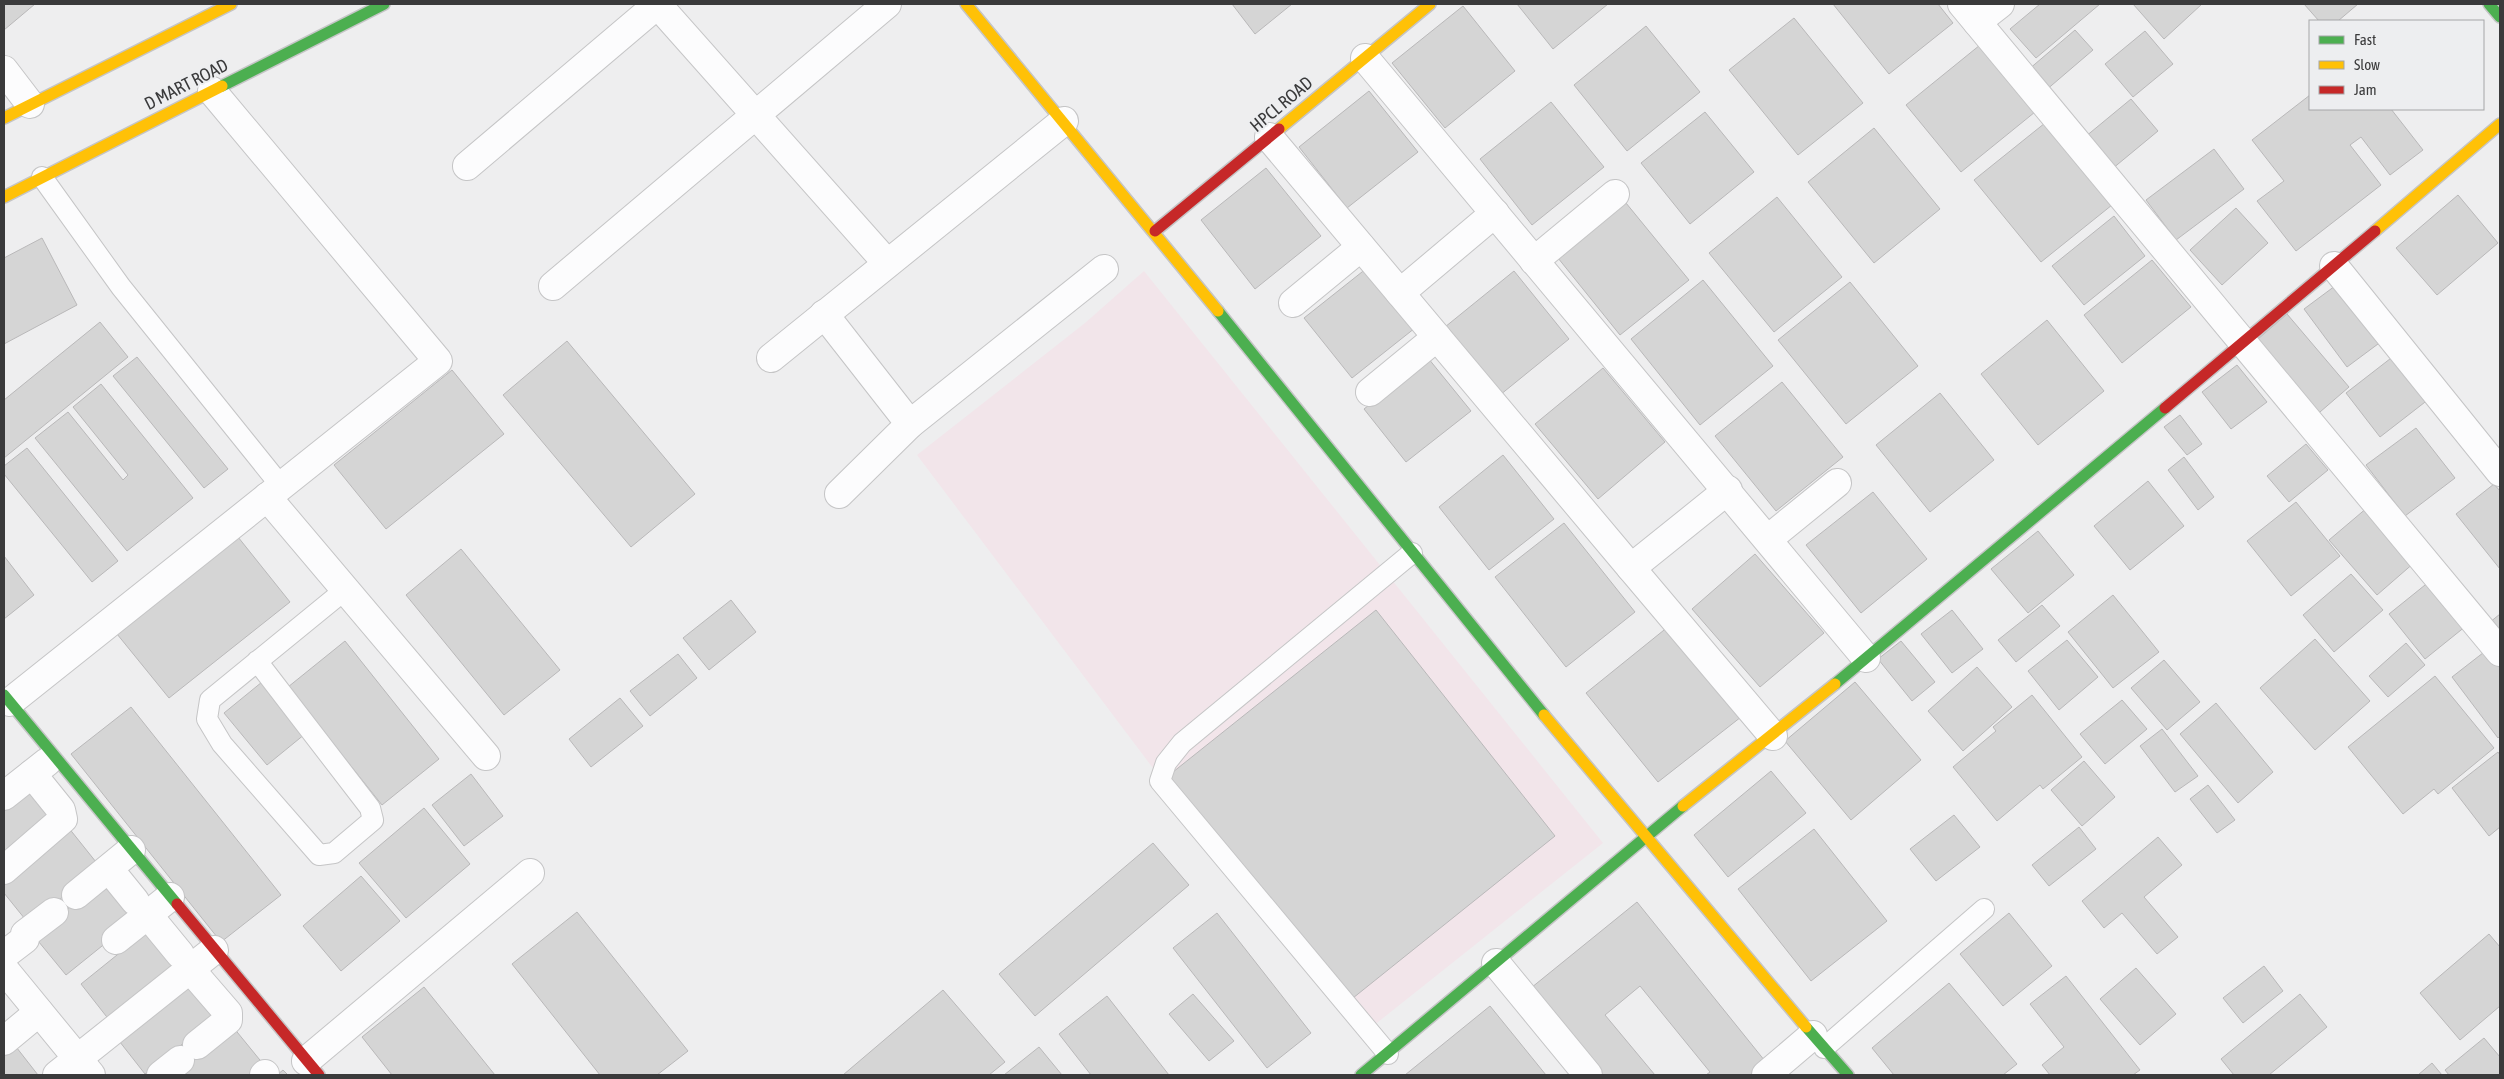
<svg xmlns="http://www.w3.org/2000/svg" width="2504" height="1079" font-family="'Asap Condensed',sans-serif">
	<rect width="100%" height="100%" fill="#eeeeef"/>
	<polygon fill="#f2e5ea" points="1144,271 1603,843 1368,1030 1180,804 917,455 1085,323"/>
	<g fill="#d5d5d5" stroke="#b9b8b9">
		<polygon points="4,4 35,4 4,30"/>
		<polygon points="1232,4 1292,4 1255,34"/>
		<polygon points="1517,4 1608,4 1553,49"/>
		<polygon points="1833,4 1938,4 1953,23 1889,74"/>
		<polygon points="2040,4 2100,4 2036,58 2010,29"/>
		<polygon points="2133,4 2202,4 2164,39"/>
		<polygon points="2304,4 2358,4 2338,21 2319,21"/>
		<polygon points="1463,6 1515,71 1445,128 1392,63"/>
		<polygon points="1794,18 1863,103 1798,155 1729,70"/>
		<polygon points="1646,26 1700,92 1627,151 1574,85"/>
		<polygon points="2075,30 2093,50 2045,91 2028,70"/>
		<polygon points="2145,31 2173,64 2133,97 2105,64"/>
		<polygon points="1980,45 2035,112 1961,172 1906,105"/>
		<polygon points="1369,91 1418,152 1347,208 1299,147"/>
		<polygon points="2310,95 2310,109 2391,109 2423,150 2390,175 2361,137 2350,145 2381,185 2296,251 2257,201 2284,181 2252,140"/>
		<polygon points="2131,99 2158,131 2112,169 2085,137"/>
		<polygon points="1551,102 1604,167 1532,225 1480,159"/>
		<polygon points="1705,112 1754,172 1690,224 1641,163"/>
		<polygon points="2045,123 2112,205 2041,262 1974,180"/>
		<polygon points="1874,128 1940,209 1874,263 1808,182"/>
		<polygon points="2214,149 2244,189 2176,240 2146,200"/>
		<polygon points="1266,168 1321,236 1255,289 1201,220"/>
		<polygon points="2458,195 2498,243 2437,295 2396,248"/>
		<polygon points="1777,197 1842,277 1774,332 1709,253"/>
		<polygon points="1626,203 1689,280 1620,335 1558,258"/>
		<polygon points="2236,208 2268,243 2222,285 2190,250"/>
		<polygon points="2114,216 2145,256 2084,305 2052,266"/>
		<polygon points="42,238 77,305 4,344 4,258"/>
		<polygon points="2152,260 2191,307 2122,363 2084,315"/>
		<polygon points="1367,268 1415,328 1352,378 1304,318"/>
		<polygon points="1514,271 1569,339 1500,395 1445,327"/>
		<polygon points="1703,280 1773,366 1700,425 1631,339"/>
		<polygon points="1850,282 1918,366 1846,424 1778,340"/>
		<polygon points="2339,283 2382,341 2347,367 2304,309"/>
		<polygon points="2287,314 2349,387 2313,418 2251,345"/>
		<polygon points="2047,320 2104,391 2038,445 1981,374"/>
		<polygon points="100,322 128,357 4,458 4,400"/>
		<polygon points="567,341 695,494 631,547 503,395"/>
		<polygon points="2395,355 2429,399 2380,437 2346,393"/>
		<polygon points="137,357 228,469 204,488 113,376"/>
		<polygon points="1428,358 1471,411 1406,462 1364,409"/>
		<polygon points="2237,365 2267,402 2231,429 2202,392"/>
		<polygon points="1603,368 1665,442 1598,499 1535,424"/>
		<polygon points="452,370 504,434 386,529 334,465"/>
		<polygon points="1782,382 1843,457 1776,511 1715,436"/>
		<polygon points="101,384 193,498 127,551 35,438 68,412 123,480 128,475 73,407"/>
		<polygon points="1940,393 1994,460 1930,512 1876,445"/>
		<polygon points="2180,415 2202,444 2187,455 2164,427"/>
		<polygon points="2416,428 2455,478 2405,516 2366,465"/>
		<polygon points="2306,444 2328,470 2289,502 2267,476"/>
		<polygon points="27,448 118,561 92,582 4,474 4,466"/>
		<polygon points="1503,455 1554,519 1489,570 1439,507"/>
		<polygon points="2184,457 2214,497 2198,510 2168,470"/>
		<polygon points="2148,481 2184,526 2130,570 2094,526"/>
		<polygon points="2494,484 2500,491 2500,569 2456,514"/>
		<polygon points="1873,492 1927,559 1861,613 1806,545"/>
		<polygon points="2296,502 2340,556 2291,596 2247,541"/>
		<polygon points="2368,507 2415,562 2377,595 2329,540"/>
		<polygon points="1564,523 1635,612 1566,667 1495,577"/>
		<polygon points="2038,531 2074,575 2028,613 1991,569"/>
		<polygon points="238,537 290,602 169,698 117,634"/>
		<polygon points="461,549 560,670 504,715 406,595"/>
		<polygon points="1755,554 1824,633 1760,687 1692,609"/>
		<polygon points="4,556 34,595 4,619"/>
		<polygon points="2351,574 2383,610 2334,652 2303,615"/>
		<polygon points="2430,581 2466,626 2425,659 2389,614"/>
		<polygon points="2113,595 2159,652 2113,688 2068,632"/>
		<polygon points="731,600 756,632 709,670 683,638"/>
		<polygon points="2042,605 2060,626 2016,662 1998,640"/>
		<polygon points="1376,610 1555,836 1348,1002 1168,776"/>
		<polygon points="1952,610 1983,649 1952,673 1921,634"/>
		<polygon points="2500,614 2500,648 2484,627"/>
		<polygon points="1669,626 1741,717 1658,782 1586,693"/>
		<polygon points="2315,639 2370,701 2315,750 2260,688"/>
		<polygon points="2067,640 2098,677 2059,710 2028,671"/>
		<polygon points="345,641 439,759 382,805 288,687"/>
		<polygon points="1901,641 1935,682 1912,701 1878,659"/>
		<polygon points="2406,643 2425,665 2388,697 2369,676"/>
		<polygon points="2488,649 2500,665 2500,736 2498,738 2452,677"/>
		<polygon points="678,654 697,678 650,716 630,691"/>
		<polygon points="2164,660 2200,702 2167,730 2131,688"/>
		<polygon points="1977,667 2012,707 1963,751 1928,711"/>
		<polygon points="2435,676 2494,748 2438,794 2434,789 2403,814 2348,747"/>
		<polygon points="262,682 305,734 267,765 224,713"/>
		<polygon points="1855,682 1921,760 1851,820 1785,741"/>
		<polygon points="2032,695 2082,757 2043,789 2040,785 1997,821 1953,767 1996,731 1993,727"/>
		<polygon points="620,698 643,726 591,767 569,739"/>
		<polygon points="2122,700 2147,729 2105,764 2080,734"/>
		<polygon points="2216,703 2273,772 2238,803 2180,734"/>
		<polygon points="131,707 281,895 221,942 71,754"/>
		<polygon points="2162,729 2198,776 2175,792 2140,746"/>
		<polygon points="2498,752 2500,755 2500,827 2489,836 2452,788"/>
		<polygon points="2084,761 2115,797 2082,826 2051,790"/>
		<polygon points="1771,771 1806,813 1728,877 1694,835"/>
		<polygon points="471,774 503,816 464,846 432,805"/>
		<polygon points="29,781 57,818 4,861 4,802"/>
		<polygon points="2208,785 2235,820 2217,833 2190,799"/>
		<polygon points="424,808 470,864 406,918 359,863"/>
		<polygon points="1954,815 1980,847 1936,881 1910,849"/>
		<polygon points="68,827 100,867 29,924 4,893 4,878"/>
		<polygon points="2079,827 2096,849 2049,886 2032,865"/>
		<polygon points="1814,829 1887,921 1811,981 1738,889"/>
		<polygon points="2158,837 2182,865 2144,897 2178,937 2157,954 2122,913 2104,928 2082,901"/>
		<polygon points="1153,843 1189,885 1035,1016 999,974"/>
		<polygon points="361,876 400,921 341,971 303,926"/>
		<polygon points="106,878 138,917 66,975 34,936"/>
		<polygon points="1637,902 1769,1066 1757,1075 1706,1075 1710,1072 1640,986 1605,1015 1655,1075 1594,1075 1526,992"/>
		<polygon points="577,912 688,1051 657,1075 600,1075 512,964"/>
		<polygon points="1217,913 1311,1033 1267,1068 1173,948"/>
		<polygon points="2009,913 2052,966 2003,1006 1960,954"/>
		<polygon points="153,926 182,962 110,1021 81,984"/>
		<polygon points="2489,934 2500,947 2500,1006 2460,1040 2420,993"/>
		<polygon points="2264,966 2283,991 2243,1023 2223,998"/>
		<polygon points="2136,968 2176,1014 2140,1045 2100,999"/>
		<polygon points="2066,976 2140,1070 2133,1075 2050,1075 2042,1065 2064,1047 2030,1004"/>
		<polygon points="188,980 216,1017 145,1074 116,1037"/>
		<polygon points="1949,983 2017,1064 2003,1075 1894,1075 1872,1048"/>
		<polygon points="424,987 495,1075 392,1075 362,1037"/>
		<polygon points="943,990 1005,1062 989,1075 843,1075"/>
		<polygon points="1193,994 1234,1041 1209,1061 1169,1014"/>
		<polygon points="2300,994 2327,1027 2269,1075 2234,1075 2221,1059"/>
		<polygon points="1107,996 1169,1075 1091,1075 1059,1034"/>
		<polygon points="1490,1006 1546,1075 1405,1075"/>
		<polygon points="233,1027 264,1065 251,1075 173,1075"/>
		<polygon points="2484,1038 2500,1057 2500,1075 2449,1075 2445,1070"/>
		<polygon points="13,1043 38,1075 4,1075 4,1051"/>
		<polygon points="1039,1047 1062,1075 1004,1075"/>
		<polygon points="2432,1063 2442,1075 2418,1075"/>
		<polygon points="283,1070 288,1075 277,1075"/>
	</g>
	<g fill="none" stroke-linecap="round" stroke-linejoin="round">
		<g stroke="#c5c5c6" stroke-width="22">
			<g id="lane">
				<polyline points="42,177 121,287 281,486"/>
				<polyline points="257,661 370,808 373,820 334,853 319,855 222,744 207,719 210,700 346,589"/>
				<polyline points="1824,1048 1984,909"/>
				<polyline points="1388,1054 1160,781 1166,763 1182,743 1412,553"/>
			</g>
		</g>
		<g stroke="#c5c5c6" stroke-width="30">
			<g id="street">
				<polyline points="657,4 887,263"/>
				<polyline points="1962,4 2500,652"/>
				<polyline points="1977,22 2000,4"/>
				<polyline points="1365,58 1866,658"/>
				<polyline points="4,70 30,104"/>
				<polyline points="1269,137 1631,568 1728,490"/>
				<polyline points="467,166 658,4"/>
				<polyline points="1534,261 1615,194"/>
				<polyline points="2334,266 2500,472"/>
				<polyline points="553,286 887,4"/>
				<polyline points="1400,293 1495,213"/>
				<polyline points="1293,303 1361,247"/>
				<polyline points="824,314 910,424 839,494"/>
				<polyline points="771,358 1064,121"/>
				<polyline points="1370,392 1437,337"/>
				<polyline points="910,424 1104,269"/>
				<polyline points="267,497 486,756"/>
				<polyline points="1768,539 1837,483"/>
				<polyline points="1631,568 1773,736"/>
				<polyline points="10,702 438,361 212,91"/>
				<polyline points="4,796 47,762"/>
				<polyline points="109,869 135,901"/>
				<polyline points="4,870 63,819 61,810 32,774"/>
				<polyline points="76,895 131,850"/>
				<polyline points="148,915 180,954"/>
				<polyline points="116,940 170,897"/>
				<polyline points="4,955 25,939 25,934 54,912"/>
				<polyline points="1496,963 1588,1075"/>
				<polyline points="4,969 91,1075"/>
				<polyline points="190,969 228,1013 228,1020 197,1045"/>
				<polyline points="4,1041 39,1012"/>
				<polyline points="306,1061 530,873"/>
				<polyline points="57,1075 214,950"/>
				<polyline points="161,1075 180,1060"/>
				<polyline points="264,1075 265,1074"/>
				<polyline points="1766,1075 1813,1035"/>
			</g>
		</g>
		<g stroke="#c5c5c6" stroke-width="14">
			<g id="fast">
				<polyline points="2489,4 2500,17"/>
				<polyline points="222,86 384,4"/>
				<polyline points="1218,311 1544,715"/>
				<polyline points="1835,684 2165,408"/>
				<polyline points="4,695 177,904"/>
				<polyline points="1806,1027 1848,1075"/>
				<polyline points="1361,1075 1683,806"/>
			</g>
		</g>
		<g stroke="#c5c5c6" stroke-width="14">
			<g id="slow">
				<polyline points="966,4 1218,311"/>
				<polyline points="4,118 231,4"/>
				<polyline points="1279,129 1430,4"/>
				<polyline points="4,197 222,86"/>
				<polyline points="2375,231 2500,124"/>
				<polyline points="1544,715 1806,1027"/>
				<polyline points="1683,806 1835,684"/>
			</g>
		</g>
		<g stroke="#c5c5c6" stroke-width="14">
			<g id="jam">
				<polyline points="1155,231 1279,129"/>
				<polyline points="2165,408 2375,231"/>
				<polyline points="177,904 319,1075"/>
			</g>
		</g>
		<use href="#lane" stroke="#fcfcfd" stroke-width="20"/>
		<use href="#street" stroke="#fcfcfd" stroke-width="28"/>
		<use href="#fast" stroke="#4caf50" stroke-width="11"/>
		<use href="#slow" stroke="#ffc107" stroke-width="11"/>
		<use href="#jam" stroke="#c62828" stroke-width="11"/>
	</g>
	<g text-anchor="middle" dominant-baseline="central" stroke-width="4" stroke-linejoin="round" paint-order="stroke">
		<g font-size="18" fill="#3a3a3b" stroke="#edeef0">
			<text transform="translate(186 84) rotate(-27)">D MART ROAD</text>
			<text transform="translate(1281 104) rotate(-40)">HPCL ROAD</text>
		</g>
	</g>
	<rect width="2504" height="1079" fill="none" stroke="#3a3a3b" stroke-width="10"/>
	<rect x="2309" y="20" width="175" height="90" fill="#edeef0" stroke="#a5a6a8"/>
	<rect x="2319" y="36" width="25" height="8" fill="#4caf50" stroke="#a5a6a8"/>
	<text x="2354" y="45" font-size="15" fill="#3a3a3b">Fast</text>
	<rect x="2319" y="61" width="25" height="8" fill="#ffc107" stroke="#a5a6a8"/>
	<text x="2354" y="70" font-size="15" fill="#3a3a3b">Slow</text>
	<rect x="2319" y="86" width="25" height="8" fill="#c62828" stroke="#a5a6a8"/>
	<text x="2354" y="95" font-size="15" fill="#3a3a3b">Jam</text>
</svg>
